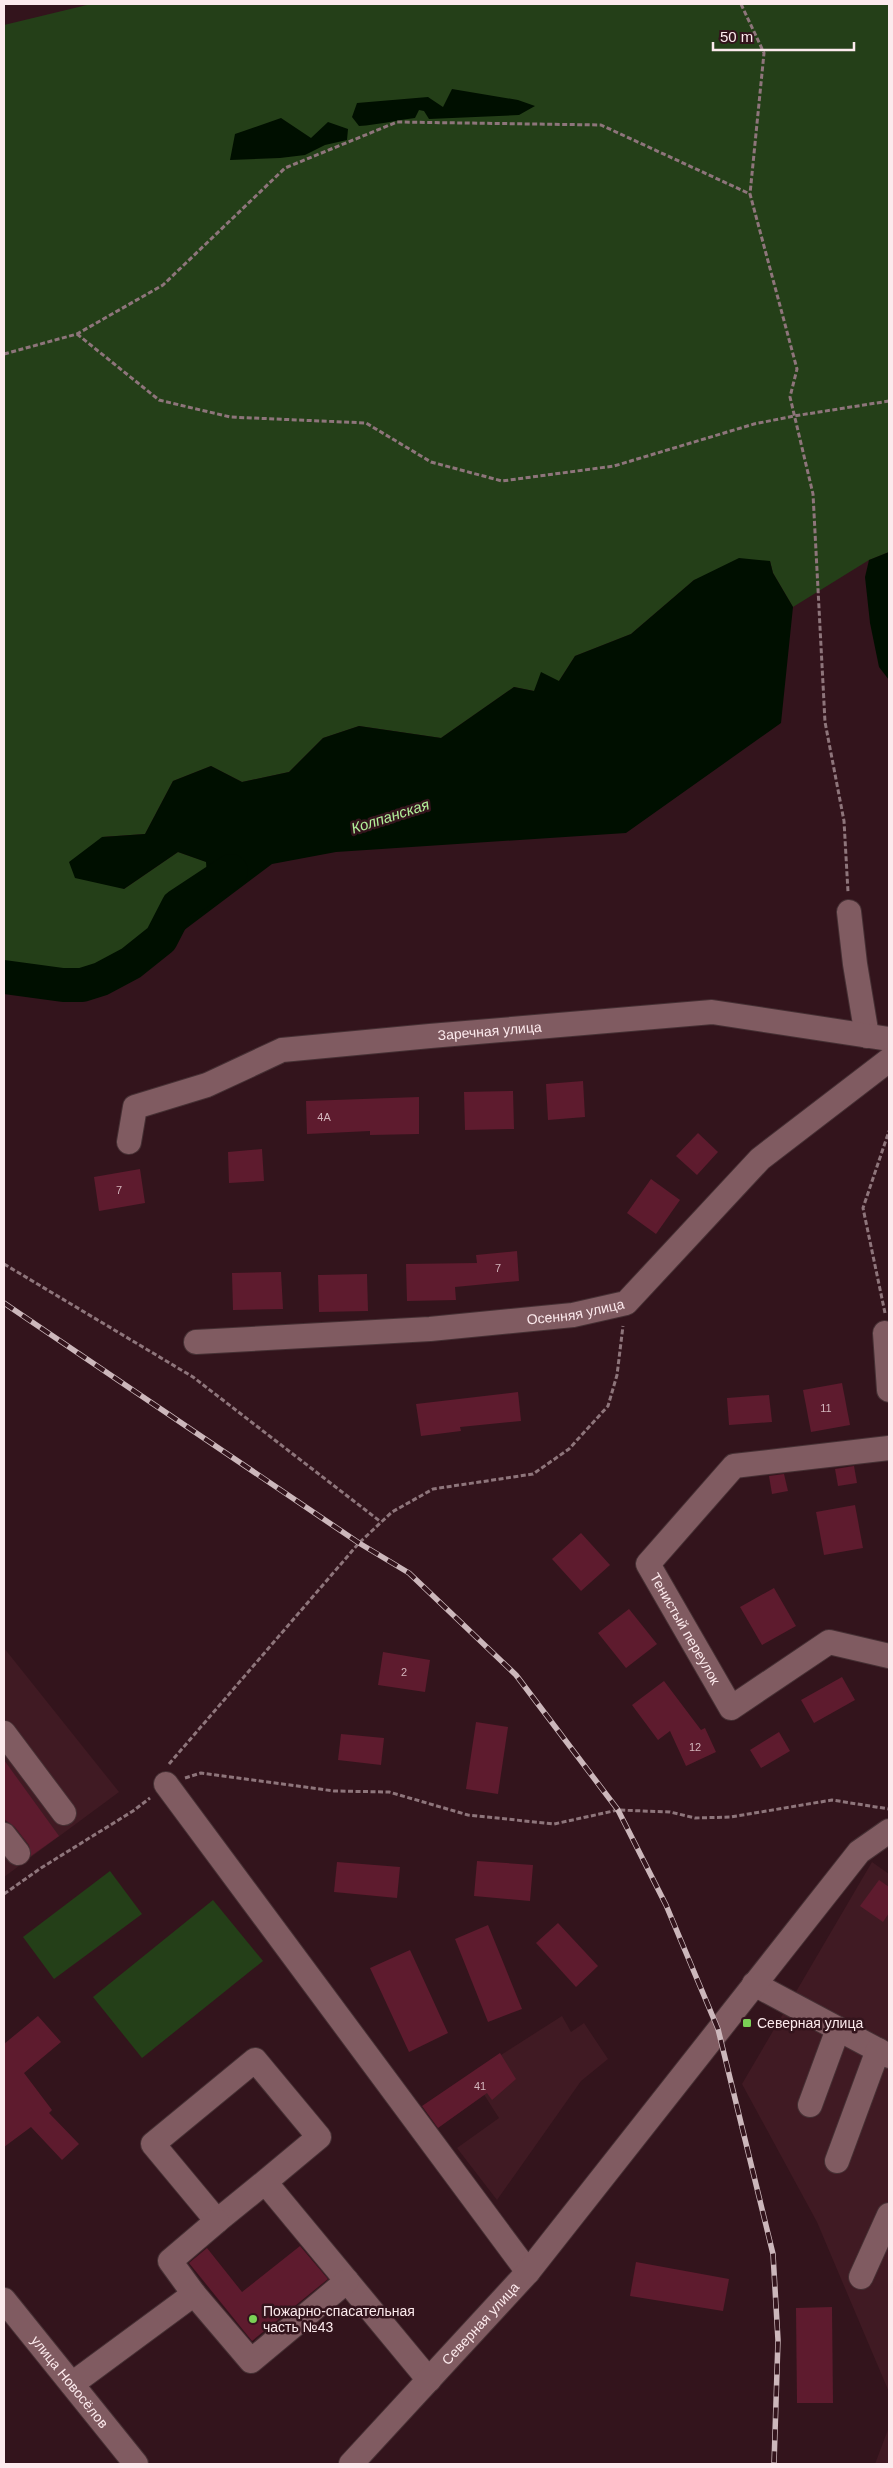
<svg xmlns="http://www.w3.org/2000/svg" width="893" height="2468" font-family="Helvetica,sans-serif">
	<rect width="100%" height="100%" fill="#33141c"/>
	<g fill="#401a23">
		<polygon points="4,1648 119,1792 4,1877"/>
		<polygon points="872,1862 889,1874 889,2392 817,2222 742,2084"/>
		<polygon points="562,2016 571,2032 584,2023 608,2059 581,2081 497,2200 457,2148 499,2118 471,2074"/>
		<polygon points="889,2427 889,2464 875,2464"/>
	</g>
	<g fill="#243f18">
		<path d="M91,4H889V552L869,560L793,607L773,573L770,561L694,580L631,634L575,656L559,681L534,691L514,687L441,738L359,726L323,738L289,772L242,782L211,766L173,781L145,834L102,837L124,889L178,852L207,862L208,875C193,895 177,923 159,940C113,985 66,995 4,977V25Z"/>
		<polygon points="110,1871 142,1914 54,1979 23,1937"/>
		<polygon points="213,1900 263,1961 142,2058 93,1997"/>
	</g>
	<g fill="#000f00">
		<path d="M452,89L518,100L535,106L519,115L429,119L424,111L419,110L415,118C396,120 378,125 359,126L352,117L357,103L428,97L443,107Z"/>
		<polygon points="281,118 311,138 328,122 348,129 347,140 325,145 305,155 280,158 230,160 235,134"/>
		<polygon points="889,552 889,680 879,667 870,623 865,577 869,560"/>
		<polygon points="739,558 770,561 773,573 793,607 781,723 626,833 336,852 272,864 171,940 161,939 207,875 206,862 178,852 124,889 75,878 69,862 102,837 145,834 173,781 211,766 242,782 289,772 323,738 359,726 441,738 514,687 534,691 541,672 559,681 575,656 631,634 694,580"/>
	</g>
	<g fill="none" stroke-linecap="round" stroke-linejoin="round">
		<polyline stroke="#000f00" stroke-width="34" points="4,977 63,985 82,985 101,979 131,963 161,939 178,906 231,871"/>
	</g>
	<g fill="#5e1b2e">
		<polygon points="583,1081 585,1117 548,1120 546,1084"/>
		<polygon points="513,1091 514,1129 465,1130 464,1092"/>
		<polygon points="419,1097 419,1134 370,1135 370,1131 307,1134 306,1101"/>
		<polygon points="698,1133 718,1152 697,1175 676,1156"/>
		<polygon points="262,1149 264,1181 229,1183 228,1152"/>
		<polygon points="140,1169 145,1203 99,1211 94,1177"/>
		<polygon points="651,1179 680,1200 656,1234 627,1213"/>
		<polygon points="517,1251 519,1281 455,1287 456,1300 407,1301 406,1264 477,1263 476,1255"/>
		<polygon points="281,1272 283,1309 233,1310 232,1273"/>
		<polygon points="367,1274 368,1311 319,1312 318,1275"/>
		<polygon points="842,1383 850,1425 811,1432 803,1390"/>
		<polygon points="518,1392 521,1421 460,1427 461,1431 421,1436 416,1404"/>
		<polygon points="769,1395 772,1422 729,1425 727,1398"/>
		<polygon points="854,1466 857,1483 838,1486 835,1469"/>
		<polygon points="784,1474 788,1491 772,1494 769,1476"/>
		<polygon points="855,1505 863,1548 824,1555 816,1512"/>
		<polygon points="581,1533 610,1565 581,1591 552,1559"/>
		<polygon points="774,1588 796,1626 762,1645 740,1607"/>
		<polygon points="629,1609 657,1644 626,1668 598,1633"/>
		<polygon points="383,1652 430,1660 425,1692 378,1685"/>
		<polygon points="842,1677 855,1700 814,1723 801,1700"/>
		<polygon points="664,1681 701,1730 705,1728 716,1752 686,1766 670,1731 658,1740 632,1705"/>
		<polygon points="476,1722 508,1727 498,1794 466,1789"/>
		<polygon points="779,1732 790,1751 761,1768 750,1750"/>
		<polygon points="341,1734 384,1738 381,1765 338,1760"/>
		<polygon points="4,1760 59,1836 31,1856 29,1845 15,1827 4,1819"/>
		<polygon points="477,1861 533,1865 530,1901 474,1896"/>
		<polygon points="337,1862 400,1867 397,1898 334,1892"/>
		<polygon points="879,1880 889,1887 889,1913 883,1922 860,1906"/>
		<polygon points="558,1923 598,1966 576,1987 536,1943"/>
		<polygon points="488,1925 522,2009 488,2022 455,1939"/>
		<polygon points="410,1950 448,2033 409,2052 370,1968"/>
		<polygon points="38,2016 61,2042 24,2073 52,2110 49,2113 79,2144 62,2160 31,2127 4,2147 4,2044"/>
		<polygon points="500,2053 516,2079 492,2100 487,2093 438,2128 422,2106"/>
		<polygon points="300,2246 328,2279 252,2341 189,2263 207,2248 242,2292"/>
		<polygon points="636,2262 729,2279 723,2311 630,2296"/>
		<polygon points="832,2307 833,2403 797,2403 796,2308"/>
	</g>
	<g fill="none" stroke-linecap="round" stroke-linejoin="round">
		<g stroke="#463034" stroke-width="26">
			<g id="minor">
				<polyline points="849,912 855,964 867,1036"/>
				<path id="s1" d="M129,1142L135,1107L207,1085L282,1050L430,1036L712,1012L889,1039"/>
				<polyline points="885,1333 889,1390"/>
				<path id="s2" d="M196,1342L430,1329L573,1315L626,1303L760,1159L889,1060"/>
				<path id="s3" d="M889,1448L734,1466L648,1564L731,1708L829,1642L889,1656"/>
				<polyline points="4,1733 64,1813"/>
				<polyline points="166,1784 528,2272"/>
				<polyline points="4,1835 18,1853"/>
				<polyline points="754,1984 889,2056"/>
				<polyline points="810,2105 838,2029"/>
				<polyline points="837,2161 878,2050"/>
				<polyline points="265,2182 217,2221 153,2144 255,2060 319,2137 265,2182 429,2380"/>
				<polyline points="861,2277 889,2215"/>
				<polyline points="194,2294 251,2361 347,2281"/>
				<path id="s4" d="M4,2300L136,2464"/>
				<polyline points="72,2384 194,2294 170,2261 217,2221"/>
				<path id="s5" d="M351,2464L528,2272L859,1852L889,1831"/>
			</g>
		</g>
		<g stroke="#8e757b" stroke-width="3" stroke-dasharray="5 2.5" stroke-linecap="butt">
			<polyline points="741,4 764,53 750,194 797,369 790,397 813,494 825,722 844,821 848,892"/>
			<polyline points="77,334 159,400 230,417 366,423 431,462 502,481 614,466 754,424 794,416 889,401"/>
			<polyline points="4,354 77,334 163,285 285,168 397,122 601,125 750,194"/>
			<polyline points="4,1264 193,1377 381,1522"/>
			<polyline points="885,1313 863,1208 889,1131"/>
			<polyline points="169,1764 359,1543 392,1512 433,1489 533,1474 569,1449 608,1406 617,1375 623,1326"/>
			<polyline points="185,1778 201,1773 334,1791 389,1792 468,1815 554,1824 618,1810 670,1812 695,1818 731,1817 832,1800 889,1809"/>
			<polyline points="4,1894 41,1868 133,1811 150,1798"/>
		</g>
		<use href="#minor" stroke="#805b61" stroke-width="24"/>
		<g stroke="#ccb7bb" stroke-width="5.5">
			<polyline id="rail" points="4,1303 359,1543 409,1573 516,1675 618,1810 666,1905 718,2029 773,2254 778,2340 774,2464"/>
		</g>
		<use href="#rail" stroke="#33141c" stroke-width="4" stroke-dasharray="11" stroke-linecap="butt"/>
	</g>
	<g fill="#7bd156" stroke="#33141c" stroke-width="2">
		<rect x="742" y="2018" width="10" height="10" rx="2.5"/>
		<circle cx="253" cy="2319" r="5"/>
	</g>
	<g text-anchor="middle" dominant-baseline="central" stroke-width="5" stroke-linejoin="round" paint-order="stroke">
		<g font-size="11" fill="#d4b6bd">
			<text x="324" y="1117">4А</text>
			<text x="119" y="1190">7</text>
			<text x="498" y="1268">7</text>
			<text x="826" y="1408">11</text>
			<text x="404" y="1672">2</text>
			<text x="695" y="1747">12</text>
			<text x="480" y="2086">41</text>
		</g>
		<g font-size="14" fill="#fceaed" stroke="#33141c">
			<text stroke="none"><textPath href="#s1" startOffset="402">Заречная улица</textPath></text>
			<text stroke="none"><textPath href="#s2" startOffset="381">Осенняя улица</textPath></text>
			<text stroke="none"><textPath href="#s3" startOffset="361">Тенистый переулок</textPath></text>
			<text stroke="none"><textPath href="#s5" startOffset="191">Северная улица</textPath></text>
			<text stroke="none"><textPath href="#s4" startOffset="105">улица Новосёлов</textPath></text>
		</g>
		<g font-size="14" fill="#fceaed" stroke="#33141c" text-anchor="start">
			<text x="757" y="2023">Северная улица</text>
			<text x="263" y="2311">Пожарно-спасательная<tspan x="263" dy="16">часть №43</tspan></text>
		</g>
		<g font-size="15" font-style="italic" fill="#b2ef9a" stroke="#33141c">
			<text transform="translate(390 816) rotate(-18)">Колпанская</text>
		</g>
	</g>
	<rect width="893" height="2468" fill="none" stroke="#fceaed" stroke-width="10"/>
	<path d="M713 42v8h141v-8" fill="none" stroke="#fceaed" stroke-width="2.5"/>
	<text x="720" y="42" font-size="15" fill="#fceaed" stroke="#33141c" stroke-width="4" paint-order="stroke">50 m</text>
</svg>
